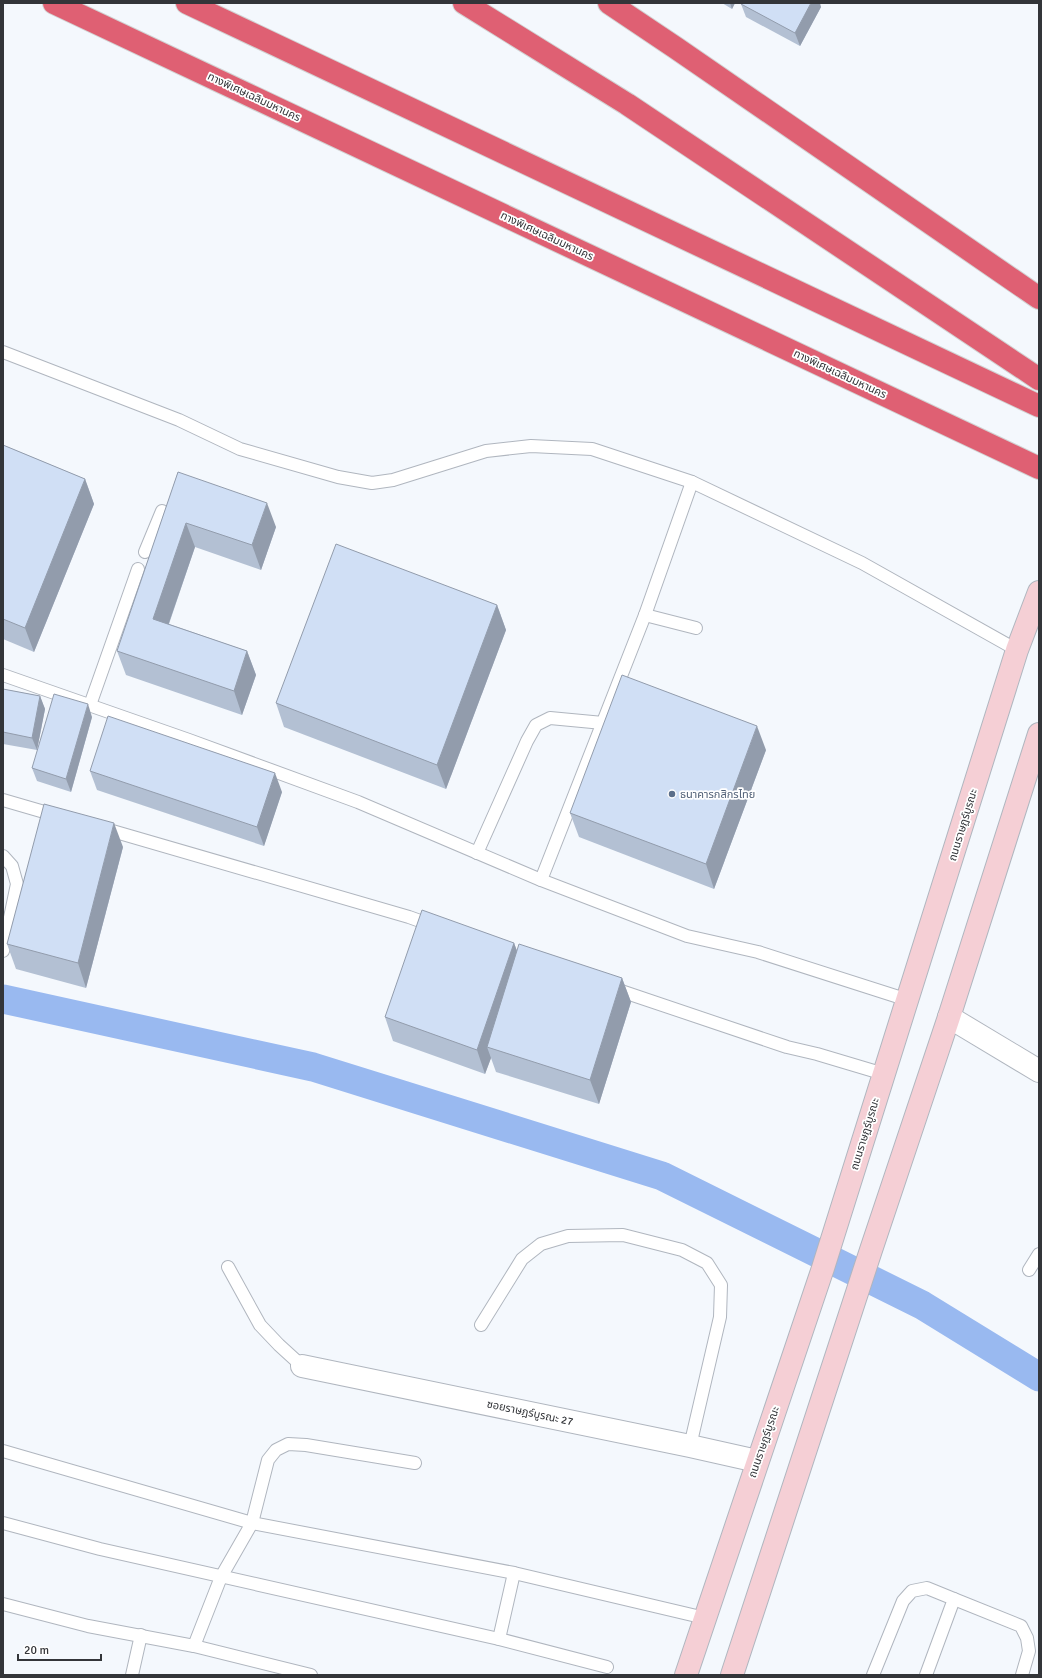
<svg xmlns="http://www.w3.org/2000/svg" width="1042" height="1678" font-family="Signika,'Noto Sans Thai',sans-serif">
	<rect width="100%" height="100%" fill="#f4f8fd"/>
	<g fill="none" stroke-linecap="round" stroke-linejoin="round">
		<polyline stroke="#99b9f0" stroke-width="29" points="3,999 313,1067 662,1176 922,1305 1039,1377"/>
		<g stroke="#b0b6bf" stroke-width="14">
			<g id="lane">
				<polyline points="3,352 179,420 240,449 338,477 372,483 393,480 486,451 531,446 592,449 692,482 862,563 1017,650"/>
				<polyline points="145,552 162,511"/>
				<polyline points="645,615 696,628"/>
				<polyline points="3,675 189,740 358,802 541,880 687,936 758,952 908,1000"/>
				<polyline points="90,705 138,569"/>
				<polyline points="3,800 58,816"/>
				<polyline points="102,828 409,917 434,926"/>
				<polyline points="477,853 527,741 536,725 550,718 603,723"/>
				<polyline points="3,856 12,866 17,884 3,951"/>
				<polyline points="541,880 645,615 692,482"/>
				<polyline points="612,988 787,1047 817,1054 884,1074"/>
				<polyline points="228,1267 260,1325 279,1345 302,1366"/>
				<polyline points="1029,1270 1039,1254"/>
				<polyline points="481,1325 522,1259 541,1244 568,1236 623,1235 682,1250 707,1263 721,1285 720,1317 690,1446"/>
				<polyline points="3,1451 252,1523 514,1573 705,1618"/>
				<polyline points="3,1523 100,1549 499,1639 607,1667"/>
				<polyline points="954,1599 1021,1626 1027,1638 1029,1651 1022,1675"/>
				<polyline points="3,1604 88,1626 194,1646 221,1577 252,1523 268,1460 276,1450 288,1444 306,1445 415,1463"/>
				<polyline points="499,1639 514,1573"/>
				<polyline points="194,1646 311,1675"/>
				<polyline points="132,1675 141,1635"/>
				<polyline points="873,1675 903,1601 912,1591 927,1588 954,1599 926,1675"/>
			</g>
		</g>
		<g stroke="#b0b6bf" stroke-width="24">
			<g id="street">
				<polyline points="949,1017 1039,1071"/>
				<polyline points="302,1366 690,1446 757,1461"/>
			</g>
		</g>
		<g stroke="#b0b6bf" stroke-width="24">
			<g id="secondary">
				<polyline points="686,1675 823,1268 1017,650 1039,592"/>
				<polyline points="732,1675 871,1250 949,1017 1039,734"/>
			</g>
		</g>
		<g stroke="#d2d3d3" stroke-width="24">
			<g id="highway">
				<polyline points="54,3 1039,468"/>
				<polyline points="187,3 1039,406"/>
				<polyline points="464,3 627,104 1039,379"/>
				<polyline points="609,3 676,48 1039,298"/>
			</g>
		</g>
		<use href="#lane" stroke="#fff" stroke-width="12"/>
		<use href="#street" stroke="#fff" stroke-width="22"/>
		<use href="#secondary" stroke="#f5cfd5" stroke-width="22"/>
		<use href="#highway" stroke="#df6073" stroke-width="22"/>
	</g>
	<g fill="#b3c0d3">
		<polygon points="722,3 735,3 732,9"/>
		<polygon points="741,4 821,7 800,46 746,17"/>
		<polygon points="3,445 85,479 94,504 34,652 3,639"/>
		<polygon points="178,472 276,527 261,570 195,547 169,624 247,651 256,675 242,715 126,675 117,651"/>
		<polygon points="497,605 506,630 446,789 284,727 276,703"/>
		<polygon points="3,689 40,696 45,709 37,750 3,744"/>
		<polygon points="92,717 71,792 37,781 32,768"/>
		<polygon points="766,750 714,889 579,837 570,813"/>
		<polygon points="90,771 282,792 264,846 97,790"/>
		<polygon points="123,847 86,988 16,969 7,944"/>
		<polygon points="514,943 517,951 622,978 631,1002 599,1104 496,1072 491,1058 485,1074 393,1041 385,1017"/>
	</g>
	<g fill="#929cac">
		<polygon points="730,3 735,3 732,9"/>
		<polygon points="811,3 820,3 821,7 800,46 795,33"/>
		<polygon points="85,479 94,504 34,652 25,628"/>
		<polygon points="267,503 276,527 261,570 252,545"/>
		<polygon points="186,523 195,547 162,643 153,619"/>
		<polygon points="497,605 506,630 446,789 437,765"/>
		<polygon points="247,651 256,675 242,715 234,691"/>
		<polygon points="40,696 45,709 37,750 32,738"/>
		<polygon points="88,704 92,717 71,792 66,779"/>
		<polygon points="757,726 766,750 714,889 706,864"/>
		<polygon points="275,773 282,792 264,846 257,827"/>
		<polygon points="114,823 123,847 86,988 78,963"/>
		<polygon points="514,943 523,967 487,1047 491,1058 485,1074 477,1050"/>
		<polygon points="622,978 631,1002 599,1104 590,1080"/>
	</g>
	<g fill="#d0dff5" stroke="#929cac">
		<polygon points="742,3 811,3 795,33 741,4"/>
		<polygon points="3,445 85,479 25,628 3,619"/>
		<polygon points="178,472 267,503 252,545 186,523 153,619 247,651 234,691 117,651"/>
		<polygon points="336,544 497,605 437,765 276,703"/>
		<polygon points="622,675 757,726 706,864 570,813"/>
		<polygon points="3,689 40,696 32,738 3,732"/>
		<polygon points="54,694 88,704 66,779 32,768"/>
		<polygon points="108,716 275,773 257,827 90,771"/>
		<polygon points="44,804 114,823 78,963 7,944"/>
		<polygon points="422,910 514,943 477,1050 385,1017"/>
		<polygon points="519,944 622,978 590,1080 487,1047"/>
	</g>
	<circle fill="#5c6f8a" stroke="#fff" stroke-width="1.5" cx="672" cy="794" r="4"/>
	<g text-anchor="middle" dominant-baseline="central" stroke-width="3.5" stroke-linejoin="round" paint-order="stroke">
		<g font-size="11" fill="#333539" stroke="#fff">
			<text transform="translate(254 97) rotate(25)">ทางพิเศษเฉลิมมหานคร</text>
			<text transform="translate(547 236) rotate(25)">ทางพิเศษเฉลิมมหานคร</text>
			<text transform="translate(840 374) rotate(25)">ทางพิเศษเฉลิมมหานคร</text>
			<text transform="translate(963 825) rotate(-73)">ถนนราษฎร์บูรณะ</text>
			<text transform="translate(865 1134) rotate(-73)">ถนนราษฎร์บูรณะ</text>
			<text transform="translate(530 1413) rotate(12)">ซอยราษฎร์บูรณะ 27</text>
			<text transform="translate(764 1442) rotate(-71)">ถนนราษฎร์บูรณะ</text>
		</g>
		<g font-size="11" fill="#4e5e75" stroke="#fff" text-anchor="start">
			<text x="680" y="794">ธนาคารกสิกรไทย</text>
		</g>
	</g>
	<rect width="1042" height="1678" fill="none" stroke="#333539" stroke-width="8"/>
	<path d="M18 1654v6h83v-6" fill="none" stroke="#333539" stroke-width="2"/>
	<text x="24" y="1654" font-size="12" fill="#333539" stroke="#ffffff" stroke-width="3" paint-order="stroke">20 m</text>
</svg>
